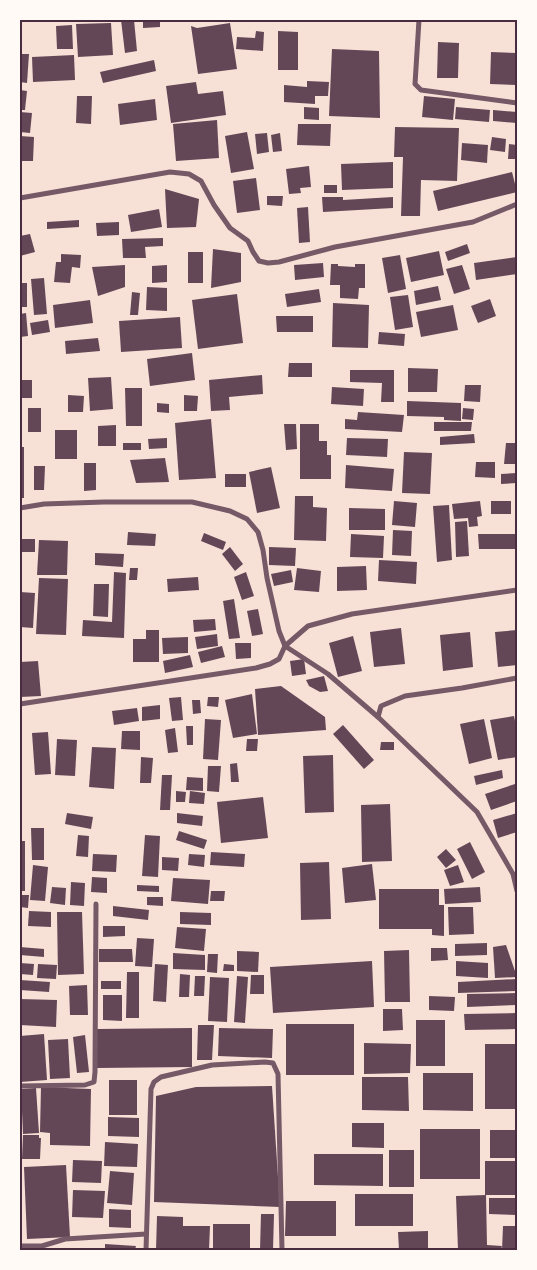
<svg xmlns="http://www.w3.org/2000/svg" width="537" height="1270" font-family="Lato,sans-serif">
	<rect width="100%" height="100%" fill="#f7e1d7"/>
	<g fill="#644757">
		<polygon points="121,20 134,20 137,51 125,53"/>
		<polygon points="143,20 160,20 160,27 143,28"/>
		<polygon points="111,23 113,55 78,57 76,24"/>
		<polygon points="230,23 237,69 198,74 191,26 197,28"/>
		<polygon points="72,25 73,49 57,49 56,26"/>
		<polygon points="256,31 264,32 263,51 236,49 237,37 255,38"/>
		<polygon points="278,31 298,32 298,70 278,70"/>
		<polygon points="438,42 459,43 458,78 437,78"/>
		<polygon points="332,49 379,51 380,118 329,116"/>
		<polygon points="491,52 517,53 517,85 490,84"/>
		<polygon points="20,54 29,54 27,83 20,82"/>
		<polygon points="74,55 75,80 33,82 32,57"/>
		<polygon points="154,60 156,71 103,83 100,72"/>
		<polygon points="307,81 329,82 328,96 315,96 315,104 284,102 284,85 307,87"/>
		<polygon points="196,82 198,94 223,91 226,115 171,123 166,86"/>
		<polygon points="20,90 27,91 25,110 20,110"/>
		<polygon points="77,96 92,96 91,124 76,123"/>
		<polygon points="424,96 455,99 453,120 422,117"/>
		<polygon points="155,99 157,120 120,125 118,104"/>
		<polygon points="304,107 319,108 319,120 304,119"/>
		<polygon points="456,107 490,110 489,122 455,119"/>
		<polygon points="493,110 517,112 517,123 493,121"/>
		<polygon points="20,112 32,113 30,133 20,132"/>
		<polygon points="217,120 219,158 176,161 173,124"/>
		<polygon points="298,124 331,124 330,146 297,145"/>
		<polygon points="395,127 459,128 457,181 421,180 420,216 401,216 403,157 394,157"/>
		<polygon points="247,132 254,169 231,173 225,136"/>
		<polygon points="267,133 269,152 257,154 255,134"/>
		<polygon points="280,133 282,151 273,152 271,135"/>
		<polygon points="20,136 34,137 33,161 20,161"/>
		<polygon points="492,137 506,139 505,152 490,150"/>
		<polygon points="462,143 488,145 487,163 461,160"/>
		<polygon points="509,144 517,145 517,159 508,159"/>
		<polygon points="393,162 393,188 342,190 341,164"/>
		<polygon points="309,166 311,187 300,188 301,193 289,194 286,169"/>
		<polygon points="512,172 517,192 438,211 433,191"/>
		<polygon points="256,178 260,210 237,213 233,181"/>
		<rect x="324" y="185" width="13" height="8"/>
		<polygon points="165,189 199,199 196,227 167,228"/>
		<polygon points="267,196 283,196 282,206 267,205"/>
		<polygon points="322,197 343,197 343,200 393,197 393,208 323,212"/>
		<polygon points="308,207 310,242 299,243 297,208"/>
		<polygon points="159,209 162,227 131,232 128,215"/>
		<polygon points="79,220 79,227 47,229 47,222"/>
		<polygon points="119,222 119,235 97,236 96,223"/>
		<polygon points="30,234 35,252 20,256 20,236"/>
		<polygon points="163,238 163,246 145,247 146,258 123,258 122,239"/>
		<polygon points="467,244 470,253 448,261 445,252"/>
		<polygon points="213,249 241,253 241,282 211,288"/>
		<polygon points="439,251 444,275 411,282 406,258"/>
		<rect x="188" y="252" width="15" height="31"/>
		<polygon points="61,254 81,255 80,268 72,267 70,283 54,282 56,262 61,262"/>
		<polygon points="400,255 406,289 388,293 382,258"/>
		<polygon points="517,257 517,274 476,280 474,263"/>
		<polygon points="323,263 324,277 295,280 294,265"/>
		<polygon points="331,264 338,264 338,266 355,267 355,264 365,264 365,288 359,288 358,299 340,298 340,285 330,285"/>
		<polygon points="125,265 125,287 98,296 92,267"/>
		<polygon points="167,265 167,282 152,283 152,266"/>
		<polygon points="462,265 470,289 454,294 446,269"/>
		<polygon points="44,278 47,314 34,315 31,279"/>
		<rect x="20" y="283" width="7" height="24"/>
		<polygon points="438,286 441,300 416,305 414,291"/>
		<polygon points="147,287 167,288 167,311 146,310"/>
		<polygon points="319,289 321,302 287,307 285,294"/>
		<polygon points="132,292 140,293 138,315 130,315"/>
		<polygon points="237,294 243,343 198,349 192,300"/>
		<polygon points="408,295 413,327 395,330 390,297"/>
		<polygon points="490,299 496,316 478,323 471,306"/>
		<polygon points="90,300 93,323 55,328 53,305"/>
		<polygon points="333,303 369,305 368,348 332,347"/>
		<polygon points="453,305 458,330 421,337 416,312"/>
		<polygon points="26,313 28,336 20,337 20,314"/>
		<polygon points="276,316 313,316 313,332 277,332"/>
		<polygon points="180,317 182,348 121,352 119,321"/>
		<polygon points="48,320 50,332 32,335 30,323"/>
		<polygon points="379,332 405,334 404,346 378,344"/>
		<polygon points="98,338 100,351 66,354 65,341"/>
		<polygon points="192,353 195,380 150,386 147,359"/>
		<polygon points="289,363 312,363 312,377 288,377"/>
		<polygon points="408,368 438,369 437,392 408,392"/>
		<polygon points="350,370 394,370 394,402 381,402 382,383 350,382"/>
		<polygon points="262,375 263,394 229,397 230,410 211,411 209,380"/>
		<polygon points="111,377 113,409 90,411 88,378"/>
		<rect x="20" y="380" width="12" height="18"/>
		<polygon points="465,385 481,385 480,402 464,401"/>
		<polygon points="332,387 364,389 363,406 331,404"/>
		<polygon points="125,388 142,388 142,426 126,426"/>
		<polygon points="68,395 84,396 83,412 68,412"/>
		<polygon points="184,395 198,396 197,411 184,411"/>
		<polygon points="407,401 461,403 461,421 444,420 444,417 407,416"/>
		<polygon points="157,403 169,404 169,413 157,412"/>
		<rect x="28" y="408" width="13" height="24"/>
		<polygon points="463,408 474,409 473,420 462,419"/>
		<polygon points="358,412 404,415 402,432 345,429 345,419 357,420"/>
		<polygon points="211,419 216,478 179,480 175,423"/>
		<polygon points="434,422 461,422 461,425 461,422 472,422 471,431 434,431"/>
		<polygon points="284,424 296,424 297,449 286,450"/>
		<polygon points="300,424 319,424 319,441 327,441 327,455 331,455 331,479 300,479"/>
		<polygon points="116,425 116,446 98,446 98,426"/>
		<rect x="55" y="430" width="22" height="29"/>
		<polygon points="474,434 475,443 440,445 440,437"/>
		<polygon points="167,438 167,448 149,449 148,439"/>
		<polygon points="347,438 388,439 387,457 346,455"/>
		<rect x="123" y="443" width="18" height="7"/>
		<polygon points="506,443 517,443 517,464 504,464"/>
		<rect x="20" y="447" width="4" height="51"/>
		<polygon points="404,452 432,453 430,494 402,493"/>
		<polygon points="165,458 169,482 136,483 130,460"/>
		<polygon points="476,462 495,462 495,478 475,477"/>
		<polygon points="84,463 96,463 96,490 84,491"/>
		<polygon points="346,465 394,469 392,491 345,488"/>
		<polygon points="34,466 45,466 44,490 34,490"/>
		<polygon points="271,467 280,508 257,513 249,472"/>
		<polygon points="517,473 517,483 501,484 501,474"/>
		<rect x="225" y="474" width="21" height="13"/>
		<polygon points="295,496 313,496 313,507 327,508 326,541 294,540"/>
		<polygon points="394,501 417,503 415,527 392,525"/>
		<polygon points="480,501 482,516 477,517 478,526 469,527 468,518 454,519 452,504"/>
		<rect x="491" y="501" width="20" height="13"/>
		<polygon points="449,505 452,560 437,562 433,506"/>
		<polygon points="349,508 385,509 385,530 349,530"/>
		<polygon points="467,521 469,556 456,557 455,522"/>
		<polygon points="393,530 412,531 411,556 392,555"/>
		<polygon points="128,532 156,534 155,546 127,545"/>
		<polygon points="204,533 226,542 223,550 201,541"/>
		<polygon points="351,534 384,536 383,558 350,557"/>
		<polygon points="478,534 515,534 515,549 479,549"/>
		<rect x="20" y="539" width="15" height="13"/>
		<polygon points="39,540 68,541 67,575 37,575"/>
		<polygon points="230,547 243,564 235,571 222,554"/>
		<polygon points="269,547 296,548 295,566 269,565"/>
		<polygon points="95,553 124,554 123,567 95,565"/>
		<polygon points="379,560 417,562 416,584 378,581"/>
		<polygon points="366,566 367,590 337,591 337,567"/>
		<polygon points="130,568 138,568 137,580 129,580"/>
		<polygon points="297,568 321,571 319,592 294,590"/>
		<polygon points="291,570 293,582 274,586 271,574"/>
		<polygon points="114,572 126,573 124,638 82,636 83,620 112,622"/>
		<polygon points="246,572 254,596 242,600 234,577"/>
		<polygon points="198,577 199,590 168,592 167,579"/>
		<polygon points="39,578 68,579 66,635 36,634"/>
		<polygon points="94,584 109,584 108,617 93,616"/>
		<polygon points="20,592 35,593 33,628 20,627"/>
		<polygon points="234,599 240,638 229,639 223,601"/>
		<polygon points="258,609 263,634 252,636 247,611"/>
		<polygon points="215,619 216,630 194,632 193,620"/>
		<polygon points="401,628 405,664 374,667 370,632"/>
		<polygon points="146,630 159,630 159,662 133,662 133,639 146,639"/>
		<polygon points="517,630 517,665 498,667 495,632"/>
		<polygon points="470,632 473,667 443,671 440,635"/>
		<polygon points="217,634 218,646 197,649 195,637"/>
		<polygon points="353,636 362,671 338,677 329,643"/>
		<polygon points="188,637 188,653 163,654 162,638"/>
		<polygon points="235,643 251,643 251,658 236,659"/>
		<polygon points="222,646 225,657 201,663 198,652"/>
		<polygon points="190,655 193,667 165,673 163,661"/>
		<polygon points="304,659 306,674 292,676 290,661"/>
		<polygon points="38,661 41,696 20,697 20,662"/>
		<polygon points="324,676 328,691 320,692 309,686 306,680"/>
		<polygon points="281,686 325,717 326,730 258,735 255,689"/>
		<polygon points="252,694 257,734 233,738 225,700"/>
		<polygon points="181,697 183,720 172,721 169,698"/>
		<polygon points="208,697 219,697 218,707 207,706"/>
		<polygon points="192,700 200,700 201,713 193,714"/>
		<polygon points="160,705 160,719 142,721 142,707"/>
		<polygon points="137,708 139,721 114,725 112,711"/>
		<polygon points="514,716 517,731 517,757 498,760 490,720"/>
		<polygon points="205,719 221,720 218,760 203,759"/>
		<polygon points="484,719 492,758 469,764 460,724"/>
		<polygon points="343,725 374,760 364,769 333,734"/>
		<polygon points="186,726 193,726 193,745 187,745"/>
		<polygon points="175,728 178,752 168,753 165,730"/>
		<polygon points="122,731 140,731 140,750 121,749"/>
		<polygon points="48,732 51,774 35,775 32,733"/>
		<polygon points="57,739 77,740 75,776 55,775"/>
		<polygon points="247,739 258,739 257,751 246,751"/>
		<polygon points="381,742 394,742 394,750 380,750"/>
		<polygon points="92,747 116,748 114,789 89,787"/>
		<polygon points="333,755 334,812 305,813 303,756"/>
		<polygon points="141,757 153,758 151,783 140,783"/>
		<polygon points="237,763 239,782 231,782 230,764"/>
		<polygon points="208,766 221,766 219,792 207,791"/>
		<polygon points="502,770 503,778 476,785 474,776"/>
		<polygon points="162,775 172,775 170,810 160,810"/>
		<polygon points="187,777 203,778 203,791 186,790"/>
		<polygon points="515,784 517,790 517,801 491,810 485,794"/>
		<polygon points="176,791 186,792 185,802 176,802"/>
		<polygon points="190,791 205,793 204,804 189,803"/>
		<polygon points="263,797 268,838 221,843 217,802"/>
		<polygon points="390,804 392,861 362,862 361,805"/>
		<polygon points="67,813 93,817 91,829 65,824"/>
		<polygon points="177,813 203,816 202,826 177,823"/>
		<polygon points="517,813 517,832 498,838 493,820"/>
		<polygon points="31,828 44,828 44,860 32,860"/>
		<polygon points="179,831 207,840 204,849 176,840"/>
		<polygon points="78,835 89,836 88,857 76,856"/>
		<polygon points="145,835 160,836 158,877 142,876"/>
		<rect x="20" y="841" width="5" height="50"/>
		<polygon points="470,842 485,872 472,879 457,849"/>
		<polygon points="446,849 456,860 446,868 437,857"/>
		<polygon points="211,852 245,854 244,867 210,865"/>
		<polygon points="93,854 117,855 116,872 92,871"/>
		<polygon points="189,854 205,855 204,867 188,865"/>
		<polygon points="162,857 179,858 178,871 162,870"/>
		<polygon points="329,862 331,919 301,920 300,863"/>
		<polygon points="372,864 376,900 345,903 342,868"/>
		<polygon points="33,865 48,867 45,901 30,900"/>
		<polygon points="458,865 464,882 450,886 444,870"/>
		<polygon points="92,877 107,878 107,893 91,892"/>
		<polygon points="173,878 210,880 208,904 171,901"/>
		<polygon points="71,882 85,883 84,906 70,905"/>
		<polygon points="137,885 159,886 159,892 137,891"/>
		<polygon points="52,887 66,888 65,905 50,903"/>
		<polygon points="480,887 481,902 445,904 444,889"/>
		<polygon points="379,889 439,889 439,905 444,905 444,936 432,935 432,929 379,929"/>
		<polygon points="211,891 225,891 224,901 210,901"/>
		<polygon points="20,895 29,895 28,908 20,907"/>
		<polygon points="147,897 163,897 163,906 147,905"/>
		<polygon points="113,906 149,910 148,920 113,916"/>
		<polygon points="448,907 473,907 474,934 449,935"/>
		<polygon points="29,911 51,912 51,927 28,926"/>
		<polygon points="57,912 82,912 84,974 58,975"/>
		<polygon points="180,912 211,913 211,925 180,924"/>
		<polygon points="103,926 125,926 125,936 103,937"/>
		<polygon points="177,927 206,929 204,951 175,948"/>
		<polygon points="137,938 154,939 152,967 135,966"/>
		<polygon points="487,943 487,955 455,956 455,944"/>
		<polygon points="506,945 517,977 495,978 493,947"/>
		<polygon points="20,947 44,949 44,957 20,955"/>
		<polygon points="431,948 447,948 448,960 431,961"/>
		<polygon points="99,949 132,949 133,962 99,962"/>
		<polygon points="409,950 410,1002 385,1002 384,951"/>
		<polygon points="237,951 259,952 258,972 237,971"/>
		<polygon points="173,953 205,955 205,970 173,969"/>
		<polygon points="208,954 218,954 217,973 207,972"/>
		<polygon points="372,961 374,1007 273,1013 270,967"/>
		<polygon points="456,961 488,963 488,978 456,976"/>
		<polygon points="20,963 34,964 33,975 20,974"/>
		<polygon points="38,964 57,965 56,979 37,978"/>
		<polygon points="155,964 168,965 166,1002 153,1001"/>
		<polygon points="224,964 234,965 234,971 223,971"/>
		<polygon points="127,972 139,972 139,1018 126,1018"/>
		<polygon points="180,974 190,975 189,997 179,997"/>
		<polygon points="251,975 264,975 264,994 250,994"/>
		<polygon points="195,976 205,976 204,996 194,996"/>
		<polygon points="237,976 248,977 245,1023 234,1022"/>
		<polygon points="210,977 229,978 227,1022 208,1021"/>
		<polygon points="517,979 517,991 458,993 458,982"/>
		<polygon points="20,980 50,982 49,992 20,990"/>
		<rect x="101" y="981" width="20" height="8"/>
		<polygon points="87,985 88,1015 70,1015 69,986"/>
		<polygon points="517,993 517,1005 467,1007 467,994"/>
		<polygon points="103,995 122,995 122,1021 103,1020"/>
		<polygon points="429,996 455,997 454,1011 429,1010"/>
		<polygon points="20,999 57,1000 56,1027 20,1025"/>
		<polygon points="383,1009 402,1009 403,1030 383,1031"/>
		<polygon points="517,1013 517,1029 465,1030 464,1014"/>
		<rect x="416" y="1020" width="29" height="46"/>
		<rect x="286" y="1024" width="68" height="51"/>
		<polygon points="198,1025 214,1025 212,1060 197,1060"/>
		<polygon points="192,1028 192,1067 97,1068 97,1029"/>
		<polygon points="219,1028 273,1029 272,1058 218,1056"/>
		<polygon points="44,1034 47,1080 20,1082 20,1036"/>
		<polygon points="85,1035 89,1072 77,1073 73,1037"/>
		<polygon points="68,1039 70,1078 50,1079 48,1040"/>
		<polygon points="364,1043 411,1044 410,1073 364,1074"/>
		<rect x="485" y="1044" width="32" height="65"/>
		<polygon points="423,1073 473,1073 473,1111 423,1110"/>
		<polygon points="362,1077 408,1077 409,1111 362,1110"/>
		<rect x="109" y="1080" width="28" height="35"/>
		<polygon points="272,1086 280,1207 154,1202 156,1096 196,1087"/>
		<polygon points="41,1087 91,1089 90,1146 50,1145 50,1133 40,1132"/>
		<polygon points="36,1088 39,1133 23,1134 21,1089"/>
		<polygon points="108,1117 139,1118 139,1137 108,1136"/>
		<polygon points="352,1123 384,1123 384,1148 352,1147"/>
		<rect x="420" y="1129" width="60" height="50"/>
		<rect x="490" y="1130" width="27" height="28"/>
		<polygon points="23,1135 39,1135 39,1138 41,1138 40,1159 22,1159"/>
		<polygon points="105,1142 138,1144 137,1167 104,1166"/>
		<rect x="389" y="1150" width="25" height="37"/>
		<polygon points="314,1154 383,1154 383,1186 314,1185"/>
		<polygon points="73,1160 102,1161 101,1183 72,1182"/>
		<rect x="485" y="1161" width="32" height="34"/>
		<polygon points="66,1165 70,1237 27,1239 24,1167"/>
		<polygon points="110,1171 134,1173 132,1205 107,1203"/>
		<polygon points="73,1190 105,1191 103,1218 72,1217"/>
		<rect x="355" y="1194" width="58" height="32"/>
		<polygon points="486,1195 487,1245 502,1246 501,1250 458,1250 456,1196"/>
		<polygon points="489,1198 517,1198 517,1215 489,1214"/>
		<polygon points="286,1201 336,1201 336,1236 285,1236"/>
		<polygon points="109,1209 131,1210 131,1228 109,1227"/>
		<polygon points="261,1214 274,1214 273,1250 260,1250"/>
		<polygon points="157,1216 183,1217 183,1226 210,1226 209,1250 156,1250"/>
		<rect x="213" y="1224" width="37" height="26"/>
		<polygon points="503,1226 517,1226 517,1250 502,1250"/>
		<polygon points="428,1231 428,1250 399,1250 398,1232"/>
		<polygon points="105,1244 136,1246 135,1250 105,1250"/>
	</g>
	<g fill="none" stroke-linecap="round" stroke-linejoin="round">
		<g stroke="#755966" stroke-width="5">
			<polyline points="419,20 415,84 421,90 517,103"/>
			<polyline points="20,198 170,172 189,174 201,181 214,205 230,228 248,241 253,252 259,261 268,263 279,262 335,247 473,222 517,204"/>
			<polyline points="20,508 44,504 104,502 192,502 230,511 247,519 258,532 263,550 267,578 279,631 285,646 328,674 378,717"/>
			<polyline points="517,678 462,688 405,696 381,706 378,717 477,812 513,874 517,891"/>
			<polyline points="20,704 256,668 270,664 279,659 285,646 308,626 352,614 517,590"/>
			<polyline points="20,1086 85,1085 94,1082 95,1072 96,904"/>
			<polyline points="20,1246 42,1246 65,1239 146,1234"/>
			<polyline points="146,1250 151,1089 154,1082 161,1077 212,1065 265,1062 273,1063 278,1074 282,1250"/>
		</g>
	</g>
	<rect width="537" height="1270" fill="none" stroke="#fffaf5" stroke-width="42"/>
	<rect x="21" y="21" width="495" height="1228" fill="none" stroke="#4a2c40" stroke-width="2"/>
</svg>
